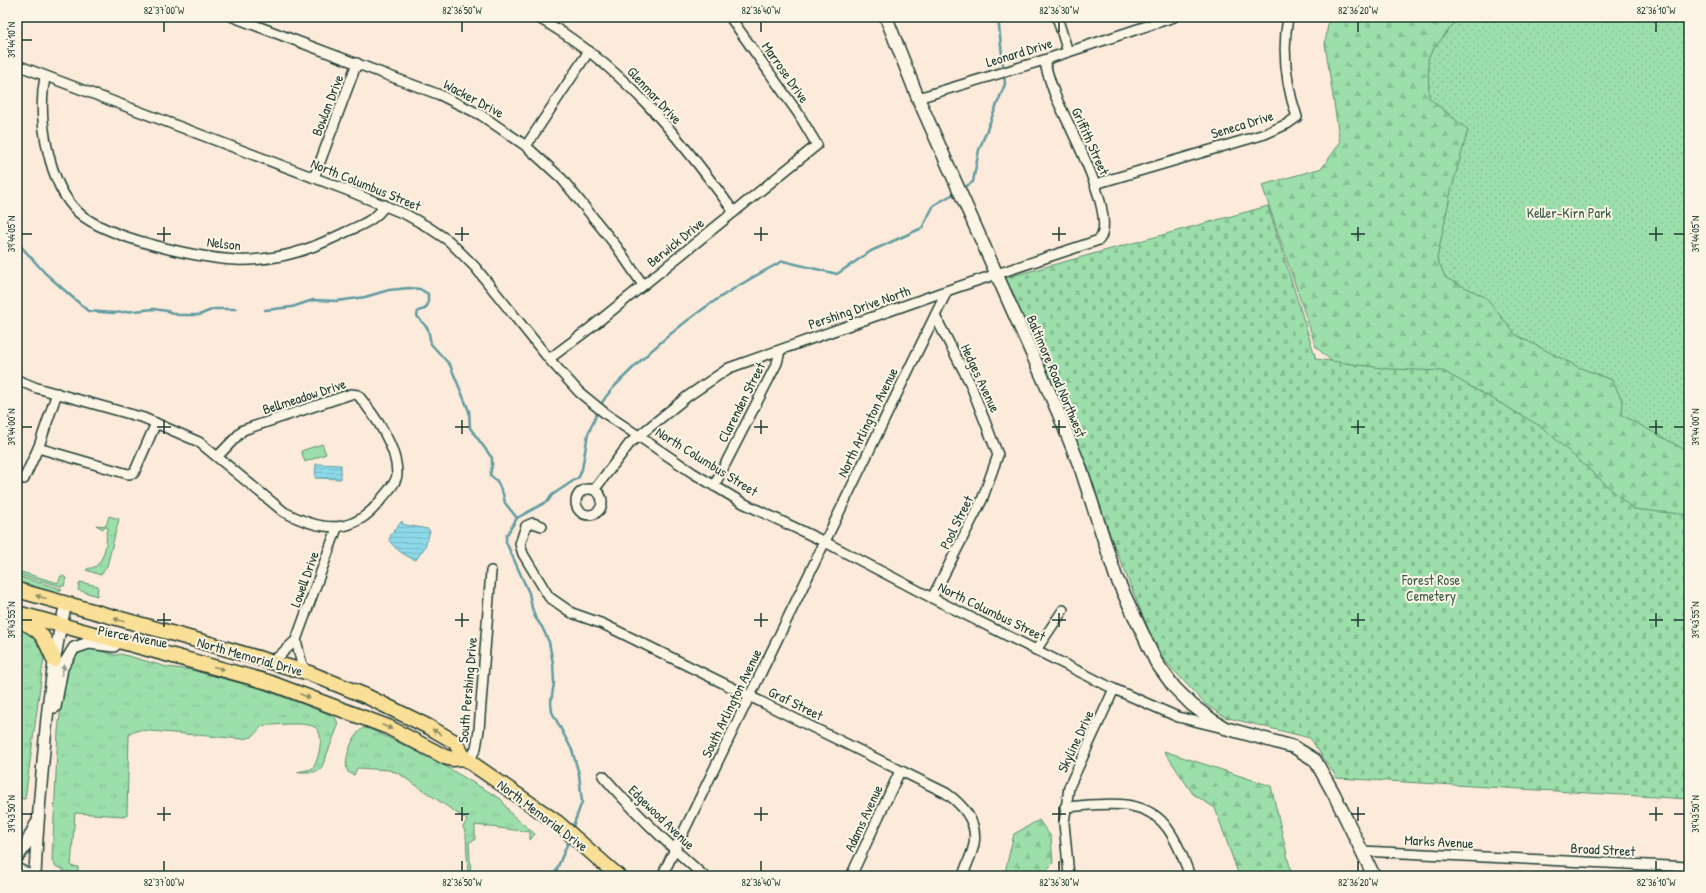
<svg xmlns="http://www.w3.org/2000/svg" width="1706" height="893" font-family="'Patrick Hand',sans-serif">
	<defs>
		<pattern id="grass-tufts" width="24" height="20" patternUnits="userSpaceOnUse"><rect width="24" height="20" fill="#9cdfab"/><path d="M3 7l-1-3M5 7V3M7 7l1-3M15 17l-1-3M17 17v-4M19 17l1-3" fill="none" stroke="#86c094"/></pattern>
		<pattern id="forest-firs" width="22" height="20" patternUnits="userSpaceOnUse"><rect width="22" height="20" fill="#9cdfab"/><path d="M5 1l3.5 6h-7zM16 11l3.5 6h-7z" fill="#86c094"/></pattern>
		<pattern id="cemetery-stones" width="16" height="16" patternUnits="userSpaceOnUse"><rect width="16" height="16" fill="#9cdfab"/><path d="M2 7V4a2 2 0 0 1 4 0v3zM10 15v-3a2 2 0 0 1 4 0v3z" fill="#86c094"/></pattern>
		<pattern id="park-dots" width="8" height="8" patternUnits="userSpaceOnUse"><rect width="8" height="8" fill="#9cdfab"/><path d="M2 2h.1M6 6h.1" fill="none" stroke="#86c094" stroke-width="1.8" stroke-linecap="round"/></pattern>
		<pattern id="water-rules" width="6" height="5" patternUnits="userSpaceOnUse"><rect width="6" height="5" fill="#8cd9ea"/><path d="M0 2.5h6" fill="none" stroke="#78bbc9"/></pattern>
	</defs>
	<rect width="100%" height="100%" fill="#fcebdb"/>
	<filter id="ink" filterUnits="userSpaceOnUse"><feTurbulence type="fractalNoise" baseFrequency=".025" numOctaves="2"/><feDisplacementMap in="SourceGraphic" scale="8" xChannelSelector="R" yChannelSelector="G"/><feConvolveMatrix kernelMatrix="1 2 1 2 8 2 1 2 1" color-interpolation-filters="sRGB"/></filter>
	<g filter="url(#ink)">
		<g fill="url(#grass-tufts)" stroke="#5e8e70">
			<path d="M109,516L119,519L107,566L101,575L86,570L87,569C90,568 93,568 96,566C104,560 108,540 106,532L109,529L106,527L103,529L96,525L106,526Z"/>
			<polygon points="21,572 58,583 61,576 63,576 66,578 64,586 60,586 20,575"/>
			<polygon points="17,576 58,588 62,589 55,593 17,582"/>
			<polygon points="80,582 98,586 97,596 78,590"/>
			<path d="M17,625C31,629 42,643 44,657L25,799L17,798Z"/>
			<path d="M92,649L116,655L121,654L167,667L191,670L259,688L334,716L337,721L338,726L321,769L314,772H297L312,769C317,762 319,754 320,746C321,740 321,733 316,728C309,721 272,725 262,726L252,737L242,739L139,730L129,734L127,815L124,816L75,813L71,866L78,867V873L63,871V869L55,866L52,861L58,731L65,674L68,666L75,656L83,651Z"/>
			<path d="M364,728L370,729L431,758L501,799L511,814L535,834L530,840V832L475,825V840L469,842L471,876H468L466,834L463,827L467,820L398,773L389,770L357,768L354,775L348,772C342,763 353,732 364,728Z"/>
		</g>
		<g fill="url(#forest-firs)" stroke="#5e8e70">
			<polygon points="1329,17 1557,17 1689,62 1689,521 1651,517 1339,368 1316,347 1262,185 1322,168 1340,143 1325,44"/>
			<polygon points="1164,751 1271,786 1292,876 1239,876 1215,808 1193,794"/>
			<polygon points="1039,820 1051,837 1053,863 1041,876 1004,876 1014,834"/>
		</g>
		<polygon fill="url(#cemetery-stones)" stroke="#5e8e70" points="1268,206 1316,359 1389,369 1443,371 1542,427 1633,509 1689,515 1689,799 1337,778 1310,738 1225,717 1205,704 1158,653 1110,535 1087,467 1005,278"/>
		<polygon fill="url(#park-dots)" stroke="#5e8e70" points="1459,17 1689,17 1689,452 1622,415 1623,402 1612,380 1578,367 1516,335 1485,297 1446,278 1437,259 1451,191 1468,130 1429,98 1428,59 1432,51"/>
		<polygon fill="#9cdfab" stroke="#5e8e70" points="322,444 326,454 305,462 301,451"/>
		<g fill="url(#water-rules)" stroke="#609ba1">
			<polygon points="316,464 341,465 341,479 315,478"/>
			<path d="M402,521L403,524L406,525L428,529L430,531L425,547L416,560C407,557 394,549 389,540L391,535Z"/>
		</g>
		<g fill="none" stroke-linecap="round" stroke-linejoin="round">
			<g stroke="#609ba1" stroke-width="2.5">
				<polyline points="963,188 973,182 979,150 1005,84 998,17"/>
				<polyline points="17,242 45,273 88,311 114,313 154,309 167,311 178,315 199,315 214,309 236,309"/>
				<polyline points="265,310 292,307 313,300 337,301 365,297 389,290 409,288 420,289 428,294 428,304 425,309 418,311 417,316 428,329 431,344 450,365 469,411 470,428 492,458 492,465 490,475 497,481 503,494 505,503 517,518 506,536 506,542 529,593 532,608 535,617 542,627 549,642 553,663 554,683 551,702 552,712 572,750 579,774 582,802 572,829"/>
				<path d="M600,406C608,391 621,380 634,367C681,321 725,291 783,261L837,274L871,251L922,228L934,205L957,192"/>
				<polyline points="517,518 548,501 552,495 579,477 582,469 588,434 598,411"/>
				<polyline points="554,876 569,840"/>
			</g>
			<g stroke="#1f3d34" stroke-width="12">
				<g id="minor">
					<polyline points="233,17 440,95 481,115 526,146 562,179 617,247 643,285"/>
					<path d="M537,17C621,64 678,135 734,212"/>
					<polyline points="1057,17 1068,52"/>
					<polyline points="17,65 349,191 407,215 428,227 449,241 475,267 549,359 579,392 606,414 693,473 743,503 825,542 932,598 1114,689 1178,717 1219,727"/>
					<path d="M45,77C37,116 48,185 79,213C107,238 198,258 236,260C249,261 263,259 276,257C301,253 323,243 346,232C361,225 376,220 385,205"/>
					<polyline points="918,98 1044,60 1174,17"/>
					<polyline points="526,146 589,51"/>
					<polyline points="314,178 357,63"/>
					<path d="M1095,184L1265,134L1287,124L1297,117C1286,85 1282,51 1288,17"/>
					<polyline points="549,359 589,329 817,145 798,113 730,17"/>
					<path d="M17,380L37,388L144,418L199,442L284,512C323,532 355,536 383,497C388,491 397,482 397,474C397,446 375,416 358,395L351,394L243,430L217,457"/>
					<polyline points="38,448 128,474 134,473 156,423"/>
					<polyline points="24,479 39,446 57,393"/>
					<polyline points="714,486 777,363 780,351"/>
					<circle cx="589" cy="502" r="13"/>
					<path d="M594,490L630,443L688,396L729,368L940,293L1099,240C1119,216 1067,123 1055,95C1051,84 1047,72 1044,60"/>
					<path d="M542,526L533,523L526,526L520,544L523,554L549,597L572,613L603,624L946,793C963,805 978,821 974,844C972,855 966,865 963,876"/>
					<polyline points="932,598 982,500 998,455 970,383 935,316"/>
					<polyline points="296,640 302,665 309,673"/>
					<polyline points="1036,650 1063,610"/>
					<polyline points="269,661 278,657 296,640 337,528"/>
					<polyline points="469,761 476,748 479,730 491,571"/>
					<path d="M603,776C634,812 669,845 704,876"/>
					<path d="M1065,807C1100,805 1145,795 1168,829C1178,843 1184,860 1190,876"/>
					<polyline points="1362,851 1689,867"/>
					<polyline points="17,868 33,876"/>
					<polyline points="662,876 947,291"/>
					<polyline points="851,876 900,771"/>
					<polyline points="1069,876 1064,823 1069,787 1114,689"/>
				</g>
			</g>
			<g stroke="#1f3d34" stroke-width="14">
				<g id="tertiary">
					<polyline points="55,707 62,668 74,648 89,643 114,646"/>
					<path d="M17,857C25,851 30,834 36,824"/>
					<path d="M35,876C37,823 42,771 47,718C51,680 56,642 66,604"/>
				</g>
			</g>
			<g stroke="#1f3d34" stroke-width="15">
				<polyline id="secondary" points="886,17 918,98 1058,412 1081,469 1116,577 1156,662 1174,687 1192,705 1212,720 1225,728 1294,747 1315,760 1334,794 1374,876"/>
			</g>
			<g stroke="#1f3d34" stroke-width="17">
				<g id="primary">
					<polyline points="17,590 203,642 309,673 366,696 429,727 455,742 464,758 558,823 618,876"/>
					<polyline points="17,613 268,682 388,727 445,757 452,759 464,758"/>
					<path d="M17,620C41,628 45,638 54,660"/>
				</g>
			</g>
			<use href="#minor" stroke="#fcf5e5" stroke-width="9"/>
			<use href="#tertiary" stroke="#fcf5e5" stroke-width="11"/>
			<use href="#secondary" stroke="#fcf5e5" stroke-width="12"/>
			<use href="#primary" stroke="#fadf96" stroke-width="14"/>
		</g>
		<defs><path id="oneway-solid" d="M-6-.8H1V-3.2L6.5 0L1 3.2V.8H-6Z"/></defs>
		<g fill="#8c8e65">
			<use href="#oneway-solid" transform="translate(41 597) rotate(-163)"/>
			<use href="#oneway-solid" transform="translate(119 620) rotate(-164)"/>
			<use href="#oneway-solid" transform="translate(219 668) rotate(15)"/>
			<use href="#oneway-solid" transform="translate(305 696) rotate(21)"/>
			<use href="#oneway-solid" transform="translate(387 727) rotate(23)"/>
			<use href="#oneway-solid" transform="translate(437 732) rotate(-150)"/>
		</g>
		<use fill="#8e998c" href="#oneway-solid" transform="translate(63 670) rotate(-73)"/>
	</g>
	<path fill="none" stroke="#1f3d34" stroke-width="1.5" d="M164,22V32M462,22V32M761,22V32M1059,22V32M1358,22V32M1656,22V32M22,40H32M164,227V241M462,227V241M761,227V241M1059,227V241M1358,227V241M1656,227V241M22,234H32M157,234H171M455,234H469M754,234H768M1052,234H1066M1351,234H1365M1649,234H1663M1674,234H1684M164,420V434M462,420V434M761,420V434M1059,420V434M1358,420V434M1656,420V434M22,427H32M157,427H171M455,427H469M754,427H768M1052,427H1066M1351,427H1365M1649,427H1663M1674,427H1684M164,613V627M462,613V627M761,613V627M1059,613V627M1358,613V627M1656,613V627M22,620H32M157,620H171M455,620H469M754,620H768M1052,620H1066M1351,620H1365M1649,620H1663M1674,620H1684M164,807V821M462,807V821M761,807V821M1059,807V821M1358,807V821M1656,807V821M22,814H32M157,814H171M455,814H469M754,814H768M1052,814H1066M1351,814H1365M1649,814H1663M1674,814H1684M164,861V871M462,861V871M761,861V871M1059,861V871M1358,861V871M1656,861V871"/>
	<g text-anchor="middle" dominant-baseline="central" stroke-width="4" stroke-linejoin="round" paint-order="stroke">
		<g font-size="14" fill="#1f3d34" stroke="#fcf5e5">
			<text transform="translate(1019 52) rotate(-17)">Leonard Drive</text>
			<text transform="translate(786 72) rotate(55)">Marrose Drive</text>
			<text transform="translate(655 95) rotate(47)">Glenmar Drive</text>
			<text transform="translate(474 98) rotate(28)">Wacker Drive</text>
			<text transform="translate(327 105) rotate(-69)">Bowlan Drive</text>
			<text transform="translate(1242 124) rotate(-17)">Seneca Drive</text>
			<text transform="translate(1091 141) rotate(66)">Griffith Street</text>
			<text transform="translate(366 184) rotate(22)">North Columbus Street</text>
			<text transform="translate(675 242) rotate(-39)">Berwick Drive</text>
			<text transform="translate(224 243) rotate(7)">Nelson</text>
			<text transform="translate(859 307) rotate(-19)">Pershing Drive North</text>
			<text transform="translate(1057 376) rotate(67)">Baltimore Road Northwest</text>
			<text transform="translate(981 378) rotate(65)">Hedges Avenue</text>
			<text transform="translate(304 396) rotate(-18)">Bellmeadow Drive</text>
			<text transform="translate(741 402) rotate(-63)">Clarenden Street</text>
			<text transform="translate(867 422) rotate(-64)">North Arlington Avenue</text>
			<text transform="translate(707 461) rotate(32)">North Columbus Street</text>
			<text transform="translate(956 522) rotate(-64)">Pool Street</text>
			<text transform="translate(304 579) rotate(-70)">Lowell Drive</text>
			<text transform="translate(992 611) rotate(26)">North Columbus Street</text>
			<text transform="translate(133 636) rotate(11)">Pierce Avenue</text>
			<text transform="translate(250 656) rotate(16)">North Memorial Drive</text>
			<text transform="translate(467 690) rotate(-85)">South Pershing Drive</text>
			<text transform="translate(731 703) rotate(-64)">South Arlington Avenue</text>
			<text transform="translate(796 703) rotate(26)">Graf Street</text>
			<text transform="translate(1075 741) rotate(-65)">Skyline Drive</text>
			<text transform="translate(543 815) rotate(37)">North Memorial Drive</text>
			<text transform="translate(662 817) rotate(44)">Edgewood Avenue</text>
			<text transform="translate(863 818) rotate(-65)">Adams Avenue</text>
			<text transform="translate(1439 841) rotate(3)">Marks Avenue</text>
			<text transform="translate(1603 849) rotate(3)">Broad Street</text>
		</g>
		<g font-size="14" fill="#385d4c" stroke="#fcf5e5">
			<text x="1569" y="212">Keller-Kirn Park</text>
			<text x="1431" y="579">Forest Rose<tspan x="1431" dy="16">Cemetery</tspan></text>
		</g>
	</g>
	<rect width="1706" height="893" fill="none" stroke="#fcf5e5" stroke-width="44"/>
	<rect x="22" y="22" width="1662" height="849" fill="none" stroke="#1f3d34" stroke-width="1.5"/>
	<g font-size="10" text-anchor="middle" fill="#1f3d34">
		<text x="164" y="14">82°37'00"W</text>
		<text x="462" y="14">82°36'50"W</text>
		<text x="761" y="14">82°36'40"W</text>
		<text x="1059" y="14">82°36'30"W</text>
		<text x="1358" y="14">82°36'20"W</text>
		<text x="1656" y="14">82°36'10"W</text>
		<text transform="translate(11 40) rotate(-90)" y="4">39°44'10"N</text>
		<text transform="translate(11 234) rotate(-90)" y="4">39°44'05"N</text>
		<text transform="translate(1695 234) rotate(-90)" y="4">39°44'05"N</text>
		<text transform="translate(11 427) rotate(-90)" y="4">39°44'00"N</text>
		<text transform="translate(1695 427) rotate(-90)" y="4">39°44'00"N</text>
		<text transform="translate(11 620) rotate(-90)" y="4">39°43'55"N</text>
		<text transform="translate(1695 620) rotate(-90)" y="4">39°43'55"N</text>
		<text transform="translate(11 814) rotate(-90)" y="4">39°43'50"N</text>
		<text transform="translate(1695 814) rotate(-90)" y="4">39°43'50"N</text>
		<text x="164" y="886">82°37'00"W</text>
		<text x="462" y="886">82°36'50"W</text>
		<text x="761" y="886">82°36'40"W</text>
		<text x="1059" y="886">82°36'30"W</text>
		<text x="1358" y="886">82°36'20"W</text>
		<text x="1656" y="886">82°36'10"W</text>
	</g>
</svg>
